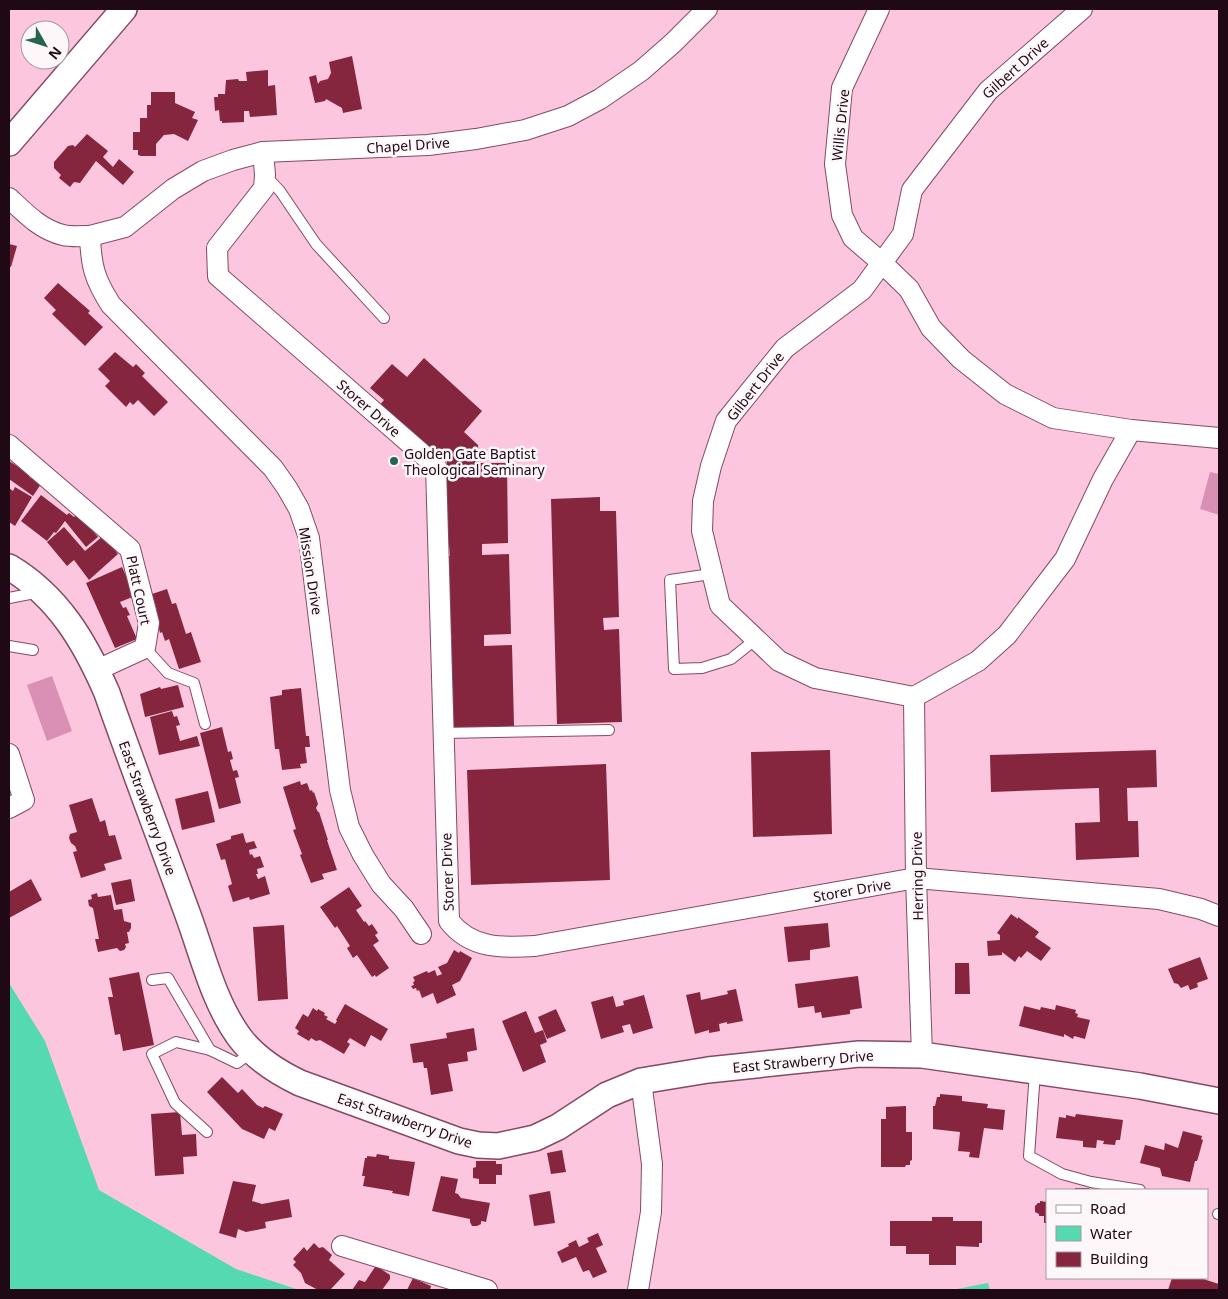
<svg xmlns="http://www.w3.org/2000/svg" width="1228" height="1299" font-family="'Noto Sans',sans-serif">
	<rect width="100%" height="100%" fill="#fcc6df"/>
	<g fill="#da90b4">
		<polygon points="1210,472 1219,474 1219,515 1200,509"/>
		<polygon points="52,676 72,731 47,741 27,685"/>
	</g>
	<g fill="#55d9b0">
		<polygon points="9,983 45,1041 99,1190 236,1269 299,1290 9,1290"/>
		<polygon points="988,1283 990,1290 952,1290"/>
	</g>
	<g fill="#85253e">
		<polygon points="352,56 362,109 343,113 342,108 326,99 325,101 315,103 309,77 316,75 318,84 320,81 328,79 331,73 329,62"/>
		<polygon points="268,70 268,86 275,85 277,115 250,117 249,111 244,111 244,122 222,123 222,121 220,121 219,110 215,111 214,97 218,97 218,94 225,94 226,80 238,79 239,81 247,81 246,72"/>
		<polygon points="151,92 175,92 175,103 195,112 192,118 198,120 188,141 174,134 164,135 156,144 156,156 141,156 138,155 138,150 133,150 133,132 140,132 140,118 147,118 147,105 151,105"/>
		<polygon points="87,134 108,151 103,157 113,167 119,159 134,172 123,185 96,161 80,183 74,182 70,187 59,178 61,175 54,168 54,162 68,146 73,145 75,147"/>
		<polygon points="9,244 17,246 11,267 9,266"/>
		<polygon points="58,283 90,311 88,313 103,327 85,346 52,314 56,310 44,298"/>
		<polygon points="115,352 133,367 136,364 145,373 142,376 168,402 154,416 138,400 133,405 130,402 126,407 105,386 110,381 98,369"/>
		<polygon points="424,358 482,411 464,432 478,445 479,463 507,463 508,543 482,544 482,555 509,554 511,634 484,635 484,646 512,645 514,726 448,728 447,648 452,647 452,635 446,635 444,556 450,556 449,544 443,544 441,465 447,465 447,459 442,454 439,457 380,405 384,400 370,388 392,364 407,377"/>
		<polygon points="9,461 31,475 29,477 41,484 33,496 9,479"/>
		<polygon points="15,487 32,497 15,526 9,522 9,488 13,491"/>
		<polygon points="41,495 67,515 69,513 74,517 78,514 98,537 86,547 65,521 56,533 54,532 47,541 21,521"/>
		<polygon points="600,497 600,511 616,511 619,617 603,618 604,630 619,629 622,722 557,724 551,499"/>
		<polygon points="64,527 85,551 103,536 118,554 89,580 74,560 67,566 47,542"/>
		<polygon points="122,567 135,596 120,602 123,608 126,607 130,615 127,616 137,639 115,648 86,583"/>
		<polygon points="167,589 172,604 176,603 186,634 191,632 201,662 179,669 169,639 165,641 162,632 160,633 155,611 157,610 152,594"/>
		<polygon points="178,685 184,707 145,717 140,694 160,687 161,689"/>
		<polygon points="301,688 306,736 309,736 310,747 305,747 307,763 300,764 301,768 282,770 279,749 275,749 270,697 282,695 282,690"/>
		<polygon points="172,711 174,717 177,716 180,725 176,726 180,741 197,736 200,746 159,755 150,717"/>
		<polygon points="222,727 228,752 231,751 233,759 230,760 233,771 237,770 239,777 235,778 241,803 219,809 200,733"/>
		<polygon points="830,750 832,834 753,837 751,752"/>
		<polygon points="1156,750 1157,787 1127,788 1128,821 1138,821 1139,857 1076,860 1075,823 1100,822 1099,788 991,792 990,755"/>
		<polygon points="606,764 610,880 471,885 467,770"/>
		<polygon points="300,781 301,785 307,783 310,791 312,790 313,793 314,792 318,804 316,808 318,812 319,812 328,840 327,840 337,870 322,874 324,879 311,883 300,855 302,854 293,830 296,829 283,787"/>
		<polygon points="208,791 215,822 182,830 175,799"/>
		<polygon points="92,798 100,822 105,820 109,836 115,835 122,859 104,864 106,870 81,878 73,852 77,851 75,846 71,843 69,838 70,834 77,832 69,805"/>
		<polygon points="243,833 246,843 254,841 257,848 249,850 250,855 252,854 254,858 260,856 264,867 257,869 258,874 256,874 258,879 265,876 270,894 250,900 249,897 233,902 228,886 232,884 225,859 221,860 216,844 231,839 231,836"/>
		<polygon points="31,879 42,900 9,918 9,892"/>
		<polygon points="131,879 135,901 116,905 111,883"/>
		<polygon points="349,887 362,906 356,910 364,922 365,921 369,926 372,924 378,933 375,935 379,941 373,945 389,968 376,977 375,975 372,977 357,955 353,958 347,948 350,946 337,926 335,928 320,907"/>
		<polygon points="97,893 98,897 111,895 114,910 122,909 124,921 131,923 131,928 129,932 127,932 129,943 125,944 126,947 124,950 120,951 117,948 98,952 95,939 99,939 93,908 89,906 88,900 92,899 91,895"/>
		<polygon points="1011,914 1018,919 1018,917 1039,932 1035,937 1051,948 1041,961 1027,951 1021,958 1019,956 1015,962 1002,952 1002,955 988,956 987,941 1000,940 1000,935 997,933"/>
		<polygon points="828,923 830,947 810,950 810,960 788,962 784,927"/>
		<polygon points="284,925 288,999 258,1001 253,927"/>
		<polygon points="454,950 459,953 460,951 472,958 460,981 452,985 456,995 437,1004 433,993 422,998 419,990 417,991 416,988 413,989 411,986 414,985 413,982 415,981 413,977 427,971 428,973 435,970 437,976 442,974 438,967 447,963"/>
		<polygon points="1200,957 1208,979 1197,983 1198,987 1190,990 1188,985 1181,988 1178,984 1174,983 1168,969"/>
		<polygon points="955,963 969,963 970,994 955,994"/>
		<polygon points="139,972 154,1045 123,1051 120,1034 115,1035 108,997 113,997 109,978"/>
		<polygon points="858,976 862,1008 850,1010 850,1014 822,1018 821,1012 815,1013 814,1006 798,1008 795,984"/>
		<polygon points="736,989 743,1021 727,1024 727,1022 719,1024 720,1031 709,1033 709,1030 695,1034 686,995 700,992 701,1000 728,994 727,991"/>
		<polygon points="644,995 653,1028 633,1034 630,1024 622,1026 624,1032 601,1039 591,1002 613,996 616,1007 624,1005 623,1001"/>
		<polygon points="345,1004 388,1029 381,1041 371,1035 365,1047 350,1038 347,1042 350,1044 344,1054 320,1040 316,1041 311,1038 309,1041 297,1034 299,1031 295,1028 303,1014 308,1017 313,1008 317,1011 318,1009 325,1013 324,1015 328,1017 326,1019 335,1024 337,1021 336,1020"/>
		<polygon points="1056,1005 1076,1010 1075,1013 1078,1014 1077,1017 1090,1020 1085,1039 1074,1036 1073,1039 1064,1034 1064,1037 1019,1026 1024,1006 1040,1010 1041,1007 1055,1010"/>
		<polygon points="556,1009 566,1031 547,1039 538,1017"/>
		<polygon points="526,1011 535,1033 543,1030 547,1042 540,1045 546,1062 523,1072 502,1021"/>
		<polygon points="474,1028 477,1050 467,1052 468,1061 448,1064 453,1091 431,1095 427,1068 424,1068 423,1062 413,1063 410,1044 447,1038 446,1033"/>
		<polygon points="222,1077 238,1093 242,1089 257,1105 263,1108 265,1106 283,1114 275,1131 269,1128 264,1139 242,1129 207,1092"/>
		<polygon points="940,1094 962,1096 962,1101 988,1104 987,1108 1005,1110 1003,1130 984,1128 979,1158 969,1157 970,1152 958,1151 960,1132 933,1129 933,1106 935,1106 937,1097 940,1097"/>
		<polygon points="906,1106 906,1132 912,1132 912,1160 910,1161 910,1165 906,1165 905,1167 881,1167 881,1119 886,1119 886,1107"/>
		<polygon points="180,1112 182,1135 196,1134 197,1156 183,1157 184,1174 155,1176 151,1114"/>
		<polygon points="1076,1114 1123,1120 1120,1140 1116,1140 1115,1145 1103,1144 1104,1141 1097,1140 1096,1148 1083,1147 1083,1141 1056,1138 1059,1117 1066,1118 1066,1115 1075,1117"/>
		<polygon points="1183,1131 1202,1136 1201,1139 1203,1140 1198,1158 1197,1161 1195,1161 1190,1182 1162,1176 1160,1168 1140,1163 1145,1145 1164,1150 1165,1143 1178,1148"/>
		<polygon points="562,1150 566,1172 551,1174 547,1153"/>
		<polygon points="377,1154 389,1156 389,1159 415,1162 409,1196 392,1193 393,1191 363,1186 365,1176 362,1176 365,1158 367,1158 367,1156 376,1157"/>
		<polygon points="476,1161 496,1161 496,1164 502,1164 502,1175 496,1175 496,1184 479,1184 479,1179 473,1178 473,1168 476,1167"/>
		<polygon points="441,1176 458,1179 455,1193 458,1194 461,1198 490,1203 486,1222 481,1221 481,1224 477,1226 472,1226 470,1222 470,1219 432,1211"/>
		<polygon points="233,1181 256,1185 252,1201 262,1204 289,1199 292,1217 265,1222 266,1228 246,1232 238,1229 236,1238 219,1233"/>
		<rect x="1075" y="1188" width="14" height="2"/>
		<polygon points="550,1191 555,1223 534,1226 529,1195"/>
		<polygon points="1040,1201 1047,1202 1047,1223 1044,1223 1044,1216 1039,1216 1039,1214 1035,1212 1035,1206 1038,1203 1040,1203"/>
		<polygon points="932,1217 953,1217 953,1221 982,1221 982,1243 979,1243 979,1247 956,1246 956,1265 929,1265 929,1254 906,1254 906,1246 890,1246 890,1221 932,1221"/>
		<polygon points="598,1233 603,1245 596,1248 607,1272 593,1278 589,1270 583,1272 576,1257 562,1263 557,1252 569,1246 568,1244 576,1240 579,1247 589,1242 587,1238"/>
		<polygon points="314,1243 319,1248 323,1247 332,1255 329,1260 345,1274 330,1290 318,1290 305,1283 301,1273 293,1265 296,1262 293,1259 304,1247 307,1251"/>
		<polygon points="375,1267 378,1267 390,1275 390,1279 382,1290 352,1290 359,1280 365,1282"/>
		<polygon points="413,1278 431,1286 430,1290 407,1290"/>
		<polygon points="1172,1278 1200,1278 1219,1284 1219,1290 1168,1290"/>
	</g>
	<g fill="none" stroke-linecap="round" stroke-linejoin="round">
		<g stroke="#834a67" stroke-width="12">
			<g id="service">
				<polyline points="266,176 280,191 316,244 384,318"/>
				<polyline points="711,574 670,580 674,669 702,668 731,659 756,639"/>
				<polyline points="9,598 40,592"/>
				<polyline points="9,646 33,650"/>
				<polyline points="145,648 168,673 194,683 205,724"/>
				<polyline points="443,733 609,730"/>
				<polyline points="152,980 168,978 210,1050 237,1063 252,1052"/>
				<polyline points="1035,1072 1029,1156 1062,1174 1091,1182 1140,1190"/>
				<polyline points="207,1132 175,1103 152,1054 176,1042 210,1050"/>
				<polyline points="1218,1214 1219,1214"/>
			</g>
		</g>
		<g stroke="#834a67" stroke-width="22">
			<g id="minor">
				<polyline points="879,9 842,88 835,164 842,215 853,238 881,262 909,289 931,328 961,359 1005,394 1053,418 1131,430 1219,438"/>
				<polyline points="1082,9 988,91 912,190 903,234 862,290 785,348 726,421 711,466 703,501 702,531 720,605 779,661 815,678 914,697 978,661 1007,635 1065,559 1103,479 1131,430"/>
				<path d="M263,152L265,175L264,188L217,248L218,276L436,466L449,921C471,949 502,948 535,946L916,878L1159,899L1201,909L1219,916"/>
				<path d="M9,198C25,213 41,230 63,235C71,237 82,236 90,236C91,267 95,280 111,305L273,468L287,488L299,509L309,538L340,790L349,827L363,855L381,884L404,909L421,934"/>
				<polyline points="90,236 125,227 173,189 203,171 233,160 263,152 428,145 476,139 525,130 568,116 600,99 641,71 673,43 707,9"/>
				<polyline points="9,445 130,549 149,623 145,648 97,670"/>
				<polyline points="914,697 916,878 922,1055"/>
				<polyline points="9,754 24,800 9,808"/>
				<polyline points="342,1246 487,1290"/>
				<polyline points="638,1290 651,1212 652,1164 641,1081"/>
			</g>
		</g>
		<g stroke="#834a67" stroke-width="28">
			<g id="tertiary">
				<polyline points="9,143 124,9"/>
				<path d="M9,567C58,596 85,642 107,693C133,767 161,841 188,915C203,956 214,1003 240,1038C256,1059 277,1072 300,1083L459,1141L478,1145L498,1146L535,1138L558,1127L607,1095L641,1081L708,1070L859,1054L922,1055L1140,1086L1219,1101"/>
			</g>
		</g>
		<use href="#service" stroke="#fff" stroke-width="10"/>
		<use href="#minor" stroke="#fff" stroke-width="20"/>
		<use href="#tertiary" stroke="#fff" stroke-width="25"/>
	</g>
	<circle fill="#266450" stroke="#fef7fa" stroke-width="2" cx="394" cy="461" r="5"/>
	<g text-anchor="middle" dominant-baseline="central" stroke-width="5" stroke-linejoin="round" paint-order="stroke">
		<g font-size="14" fill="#1f0915" stroke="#fef7fa">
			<text transform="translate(1015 68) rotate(-42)">Gilbert Drive</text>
			<text transform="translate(840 125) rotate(-84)">Willis Drive</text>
			<text transform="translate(408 145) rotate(-4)">Chapel Drive</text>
			<text transform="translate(755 386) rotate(-52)">Gilbert Drive</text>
			<text transform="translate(369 408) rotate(41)">Storer Drive</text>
			<text transform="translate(311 571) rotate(81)">Mission Drive</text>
			<text transform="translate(139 590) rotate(78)">Platt Court</text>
			<text transform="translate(148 808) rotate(70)">East Strawberry Drive</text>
			<text transform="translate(447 872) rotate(-92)">Storer Drive</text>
			<text transform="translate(917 876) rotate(-91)">Herring Drive</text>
			<text transform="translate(852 890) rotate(-10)">Storer Drive</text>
			<text transform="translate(803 1061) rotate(-5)">East Strawberry Drive</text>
			<text transform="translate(405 1120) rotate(19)">East Strawberry Drive</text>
		</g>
		<g font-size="14" fill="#1f0915" stroke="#fef7fa" text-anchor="start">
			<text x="404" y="453">Golden Gate Baptist<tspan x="404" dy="16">Theological Seminary</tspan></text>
		</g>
	</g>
	<rect width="1228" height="1299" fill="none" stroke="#1f0915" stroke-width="20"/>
	<rect x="1046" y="1189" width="162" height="90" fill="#fef7fa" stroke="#a5989e"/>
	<rect x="1056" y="1205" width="25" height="8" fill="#ffffff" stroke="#a5989e"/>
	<text x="1090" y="1214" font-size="15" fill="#1f0915">Road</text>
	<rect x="1056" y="1226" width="25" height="15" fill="#55d9b0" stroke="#a5989e"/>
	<text x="1090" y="1239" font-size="15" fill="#1f0915">Water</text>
	<rect x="1056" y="1252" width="25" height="15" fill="#85253e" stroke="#a5989e"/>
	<text x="1090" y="1264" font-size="15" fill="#1f0915">Building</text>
	<g transform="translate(45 45) rotate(129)"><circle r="24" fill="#fef7fa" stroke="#a5989e"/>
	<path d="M0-4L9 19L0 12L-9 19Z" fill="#266450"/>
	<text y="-8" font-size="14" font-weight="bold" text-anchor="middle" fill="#1f0915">N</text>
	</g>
</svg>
